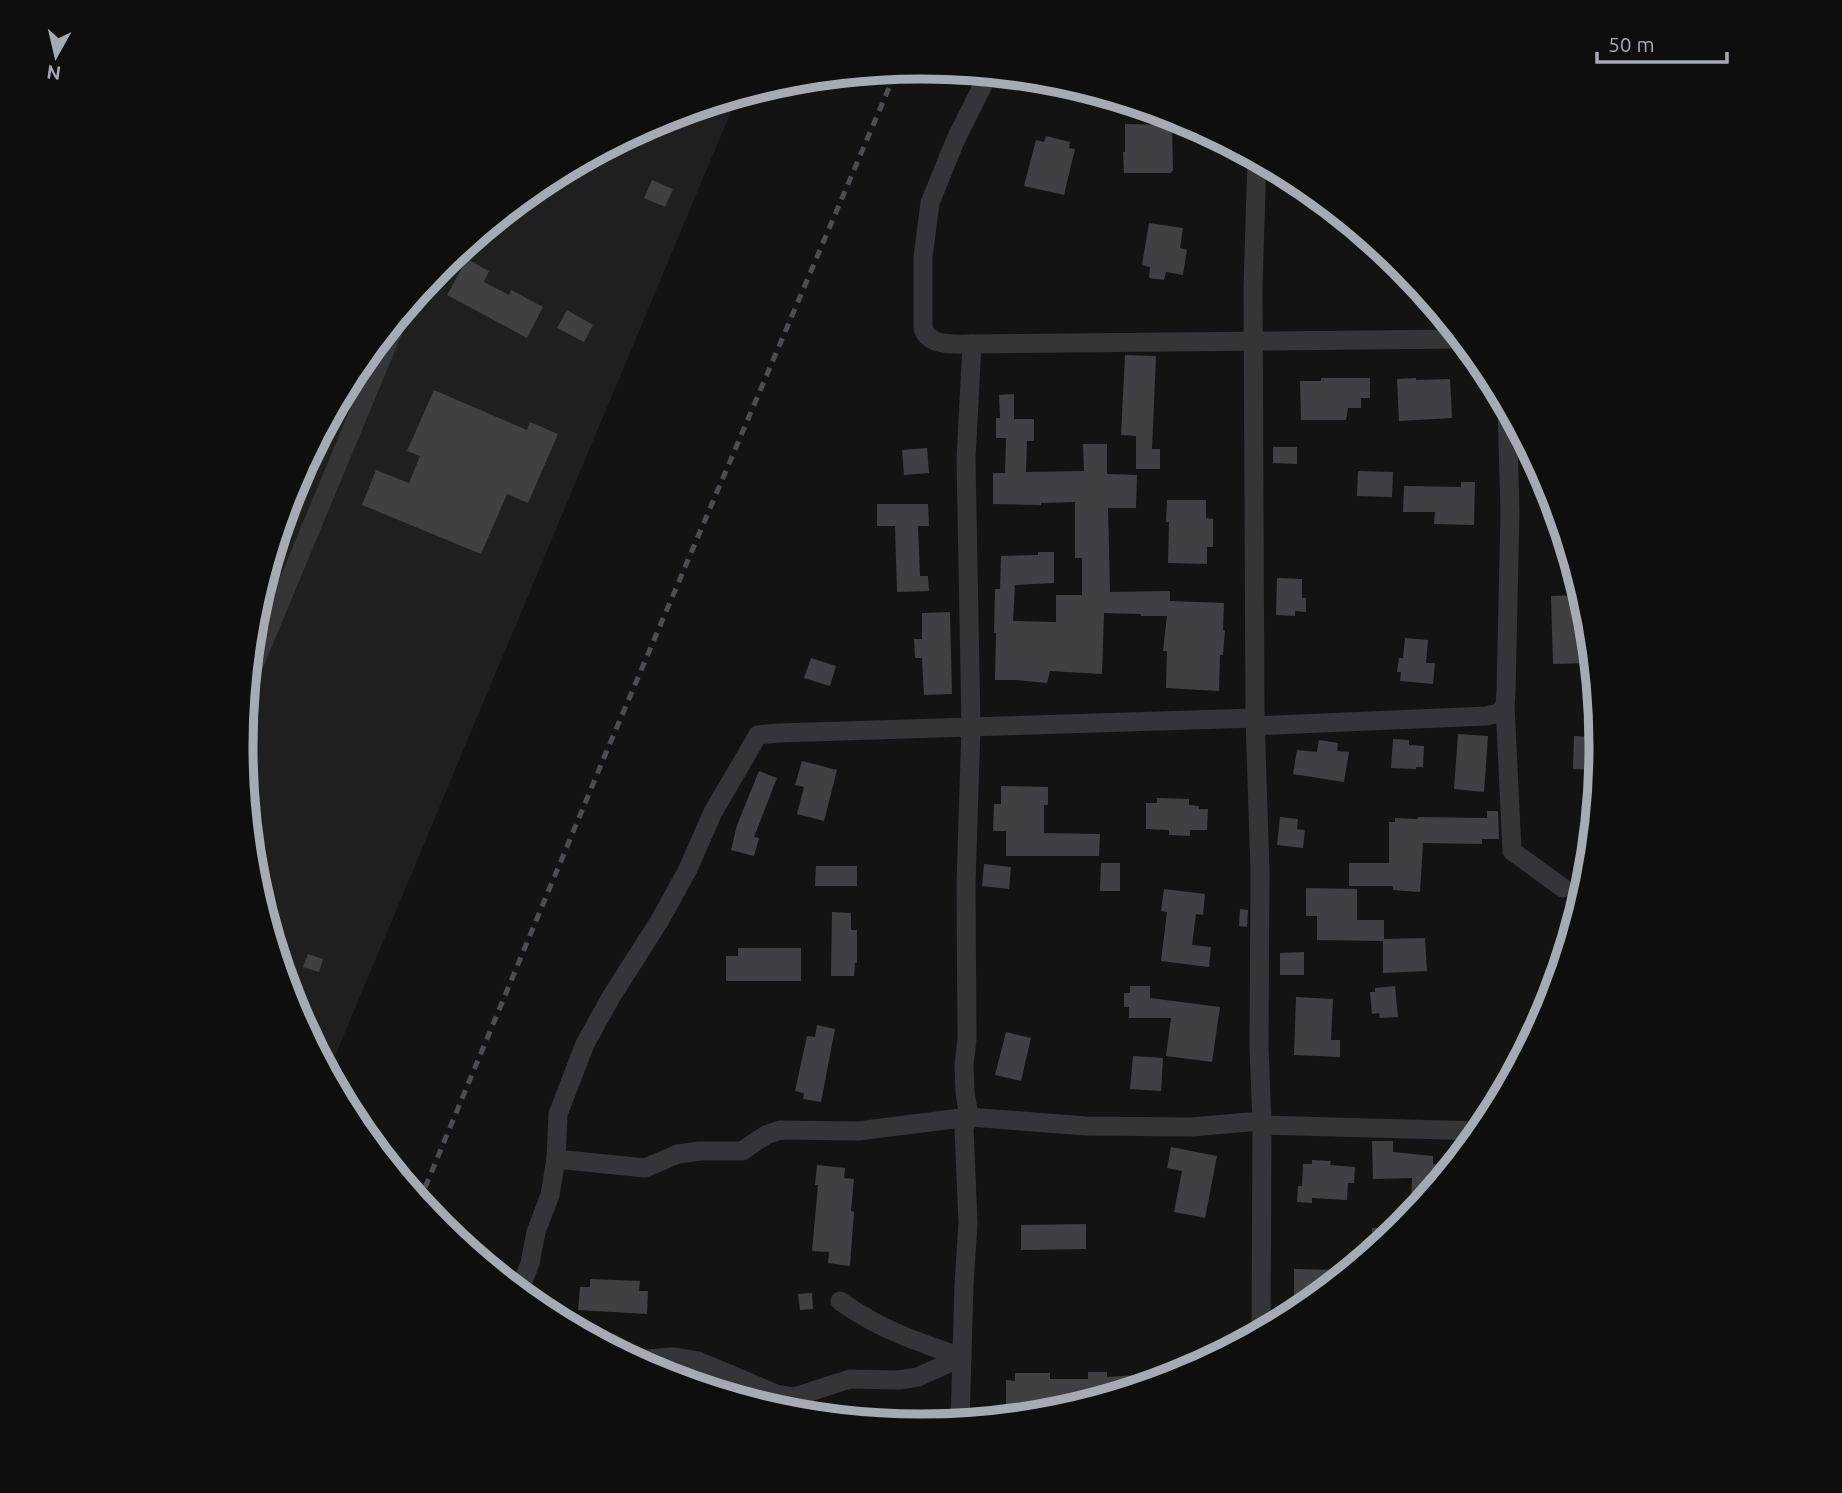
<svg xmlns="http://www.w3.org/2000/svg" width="1842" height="1493" font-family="Ubuntu,sans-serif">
	<rect width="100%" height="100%" fill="#131314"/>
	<polygon fill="#1f1f21" points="738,95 328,1073 293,1006 254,879 241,746 254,613 293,486 356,368 440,265 544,181 661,118"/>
	<g fill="#404044">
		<polygon points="1125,124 1172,125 1173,171 1172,171 1171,173 1124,173 1123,152 1125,152"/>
		<polygon points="1046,136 1070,142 1069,148 1075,149 1064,195 1024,186 1036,140 1044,142"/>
		<polygon points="652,180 673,189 665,207 644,198"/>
		<polygon points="1149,223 1183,228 1180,248 1187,250 1183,275 1166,272 1164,280 1149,278 1150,267 1142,265"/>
		<polygon points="467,259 489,271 484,282 509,295 511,290 543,307 527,338 447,295"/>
		<polygon points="567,310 593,325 584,342 557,328"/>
		<polygon points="1125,355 1156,356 1152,449 1160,449 1160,469 1136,469 1136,436 1121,435"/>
		<polygon points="1321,378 1370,378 1370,398 1361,398 1361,408 1348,408 1346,420 1301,420 1300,381 1321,381"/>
		<polygon points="1416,378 1416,380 1450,379 1452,418 1399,421 1397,379"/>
		<polygon points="434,390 527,430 530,422 558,434 528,503 507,494 481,554 362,505 376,470 409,483 420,456 407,451"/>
		<polygon points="1014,394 1014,419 1034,419 1034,441 1027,441 1026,472 1084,471 1083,444 1107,444 1107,474 1137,475 1136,508 1108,508 1110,592 1170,591 1170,601 1224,603 1223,630 1225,630 1223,655 1220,655 1219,691 1166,688 1167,651 1163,651 1167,616 1141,616 1141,614 1104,613 1102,674 1050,671 1047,683 1015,680 995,680 996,633 994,633 995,589 1000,589 1001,556 1038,555 1038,552 1054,552 1054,583 1015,585 1013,621 1056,622 1056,595 1082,595 1082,558 1075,558 1075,502 1041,503 1041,505 993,504 993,473 1005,473 1006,438 996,438 996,418 1000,418 999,395"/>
		<polygon points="1273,447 1297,447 1297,464 1273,463"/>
		<polygon points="927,448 929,473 904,475 902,450"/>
		<polygon points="1358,471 1393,472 1392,497 1357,496"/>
		<polygon points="1461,482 1475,482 1474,525 1434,524 1435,512 1403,512 1404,486 1461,487"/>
		<polygon points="1167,500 1206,500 1206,518 1213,519 1213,547 1207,547 1207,564 1168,563 1169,522 1166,522"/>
		<polygon points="877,504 928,504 929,526 918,526 920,576 928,576 929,591 897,592 895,526 877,526"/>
		<polygon points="1277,578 1302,579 1302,598 1306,598 1306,612 1295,611 1295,616 1276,615"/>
		<polygon points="1582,595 1588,614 1590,663 1553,664 1551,596"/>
		<polygon points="950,612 952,694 924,695 922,658 915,658 914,639 922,639 922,613"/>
		<polygon points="1405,638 1428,640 1426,663 1435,663 1433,684 1400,681 1401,672 1397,672 1399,658 1403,658"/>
		<polygon points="811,658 836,666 830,686 804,678"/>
		<polygon points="1458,734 1488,736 1484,792 1454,789"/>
		<polygon points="1574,736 1589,737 1589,743 1600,743 1599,770 1573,769"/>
		<polygon points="1393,739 1409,740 1409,745 1424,746 1423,767 1416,767 1416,769 1391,768"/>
		<polygon points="1319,740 1338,743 1337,751 1349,752 1344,782 1293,774 1297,750 1317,752"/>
		<polygon points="802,761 837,770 824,821 797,814 804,787 795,785"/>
		<polygon points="759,771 777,778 754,837 759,838 754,856 731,850 737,825"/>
		<polygon points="1001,786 1048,787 1048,805 1044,805 1044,833 1100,834 1099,856 1006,856 1006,831 993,831 994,804 1001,804"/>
		<polygon points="1157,798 1189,799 1189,805 1199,806 1199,809 1208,809 1207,830 1190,830 1190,836 1169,835 1169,830 1146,829 1146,803 1157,803"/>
		<polygon points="1487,811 1498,811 1499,839 1482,839 1482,844 1423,843 1420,892 1393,890 1393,886 1349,886 1349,863 1389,863 1389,822 1395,822 1395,818 1418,819 1418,817 1487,818"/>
		<polygon points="1280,817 1298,819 1297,829 1305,830 1303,848 1277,845"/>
		<polygon points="1101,863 1120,863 1120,891 1100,891"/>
		<polygon points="984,864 1011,867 1009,889 982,886"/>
		<polygon points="816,866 857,866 857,886 815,886"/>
		<polygon points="1306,888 1357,889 1357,920 1384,920 1384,939 1425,938 1427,971 1383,973 1383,941 1317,940 1317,916 1306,916"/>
		<polygon points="1164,889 1205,894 1203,915 1196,914 1192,945 1211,947 1209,967 1161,961 1167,912 1161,911"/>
		<polygon points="1240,909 1248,910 1247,927 1239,926"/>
		<polygon points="832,912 851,913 851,930 857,930 857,963 855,963 854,976 831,976"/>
		<polygon points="738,948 801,948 801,981 726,981 726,956 738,956"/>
		<polygon points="1304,952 1304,975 1280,975 1280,953"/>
		<polygon points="308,954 323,959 319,972 303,967"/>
		<polygon points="1130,986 1150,986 1150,998 1220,1007 1212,1062 1166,1056 1171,1018 1129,1018 1129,1007 1124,1007 1124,993 1130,993"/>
		<polygon points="1395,986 1398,1017 1380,1018 1379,1013 1372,1014 1370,992 1375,992 1375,988"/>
		<polygon points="1296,997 1333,999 1331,1040 1340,1040 1340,1057 1294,1055"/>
		<polygon points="817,1025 835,1029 821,1102 803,1099 804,1093 795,1091 807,1036 815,1037"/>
		<polygon points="1006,1032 1031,1038 1021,1081 995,1075"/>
		<polygon points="1133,1056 1163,1058 1161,1091 1130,1089"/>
		<polygon points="1372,1141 1393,1141 1393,1152 1433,1156 1433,1164 1453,1165 1424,1201 1411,1200 1412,1178 1373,1179"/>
		<polygon points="1171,1147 1217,1156 1205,1218 1174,1212 1182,1171 1167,1168"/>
		<polygon points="1312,1160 1331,1161 1330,1165 1355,1167 1354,1183 1348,1183 1347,1200 1312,1198 1312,1203 1297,1202 1298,1186 1302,1186 1303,1164 1312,1164"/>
		<polygon points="817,1165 845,1168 844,1178 854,1179 851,1211 854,1212 850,1266 828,1263 829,1252 812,1251 818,1185 815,1185"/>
		<polygon points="1086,1224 1086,1249 1021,1250 1021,1225"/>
		<polygon points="1402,1227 1402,1228 1373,1251 1372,1228"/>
		<polygon points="1294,1269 1337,1270 1337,1281 1294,1315"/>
		<polygon points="590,1279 640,1281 639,1291 648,1291 647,1314 578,1310 580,1287 590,1287"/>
		<polygon points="812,1293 813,1309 800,1310 798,1294"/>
		<polygon points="1088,1372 1107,1372 1107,1377 1137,1375 1138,1388 1093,1402 1053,1401 1053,1410 1006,1410 1006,1380 1015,1381 1015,1373 1050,1373 1050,1379 1088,1379"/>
	</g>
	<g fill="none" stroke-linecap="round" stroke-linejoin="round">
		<g stroke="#343539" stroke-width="19">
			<path d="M989,73L955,141L930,203L923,257V328C928,347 957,344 972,344L1462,339"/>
			<polyline points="1257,159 1253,287 1255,718 1260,871 1259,1047 1262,1125 1261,1332"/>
			<polyline points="248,679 400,314"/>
			<polyline points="1505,705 1512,851 1563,888"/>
			<polyline points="1255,726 1486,716 1499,713 1505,705 1506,692 1510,511 1507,408"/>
			<polyline points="1262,1125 1481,1131"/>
			<polyline points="556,1159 558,1114 585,1044 611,997 660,920 688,869 713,812 758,735 778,733 1255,718"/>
			<polyline points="519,1292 530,1263 536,1232 550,1195 556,1159 645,1168 678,1154 700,1151 742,1151 766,1135 780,1130 858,1131 969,1117 1086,1126 1191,1127 1261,1121"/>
			<path d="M633,1360L673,1357L698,1361L776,1394L794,1397L850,1379L899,1380L918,1377L962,1357C917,1342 879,1329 840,1301"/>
			<polyline points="960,1423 964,1285 968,1223 964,1128 969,1117 965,1092 964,1065 967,1039 966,883 971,727 966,459 972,344"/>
		</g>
		<polyline stroke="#4b4d52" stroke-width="5" stroke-dasharray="9 7" stroke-linecap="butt" points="419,1202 608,748 897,69"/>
	</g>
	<path d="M0 0H1842V1493H0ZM920 79H922A667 667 0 0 1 1589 746V747A667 667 0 0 1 922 1414H920A667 667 0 0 1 253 747V746A667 667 0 0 1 920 79Z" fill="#0e0e0f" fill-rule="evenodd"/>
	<path fill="none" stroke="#a6aab3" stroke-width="9" d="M920 79H922A667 667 0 0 1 1589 746V747A667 667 0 0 1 922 1414H920A667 667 0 0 1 253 747V746A667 667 0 0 1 920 79Z"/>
	<g transform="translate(56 56) rotate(188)" stroke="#0e0e0f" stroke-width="5" paint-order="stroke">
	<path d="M0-5L12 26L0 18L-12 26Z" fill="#a6aab3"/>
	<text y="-10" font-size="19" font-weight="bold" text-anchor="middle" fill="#a6aab3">N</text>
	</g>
	<path d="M1597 52v10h130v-10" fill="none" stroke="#a6aab3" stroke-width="3.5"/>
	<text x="1608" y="52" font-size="21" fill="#a6aab3" stroke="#0e0e0f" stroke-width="5" paint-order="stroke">50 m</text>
</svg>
